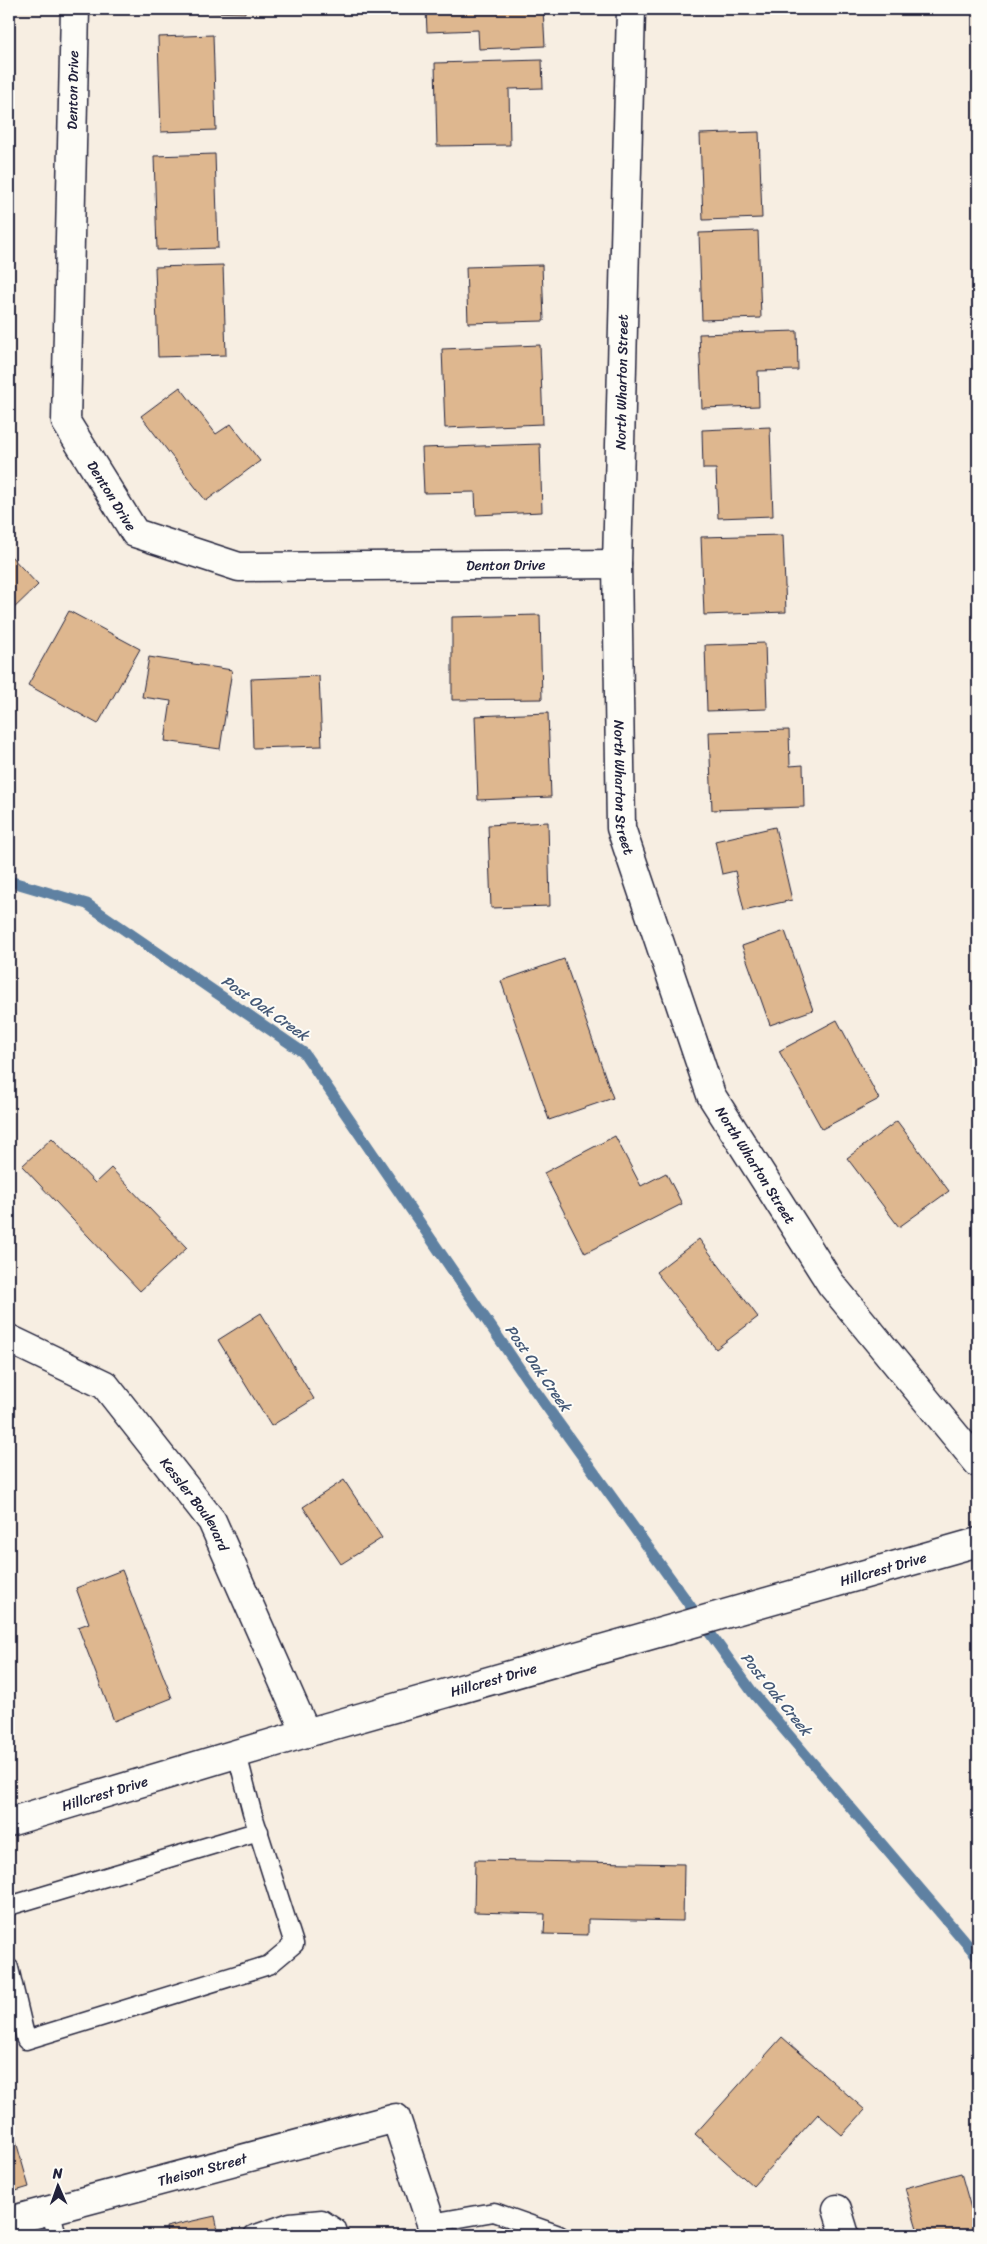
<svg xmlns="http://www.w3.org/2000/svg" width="987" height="2244" font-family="Sriracha,sans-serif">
	<rect width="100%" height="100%" fill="#f7eee2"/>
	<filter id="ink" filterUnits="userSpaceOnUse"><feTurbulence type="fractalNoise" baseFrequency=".02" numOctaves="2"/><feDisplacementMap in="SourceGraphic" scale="10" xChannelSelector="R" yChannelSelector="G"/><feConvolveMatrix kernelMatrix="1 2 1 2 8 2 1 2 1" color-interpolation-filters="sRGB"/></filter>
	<g filter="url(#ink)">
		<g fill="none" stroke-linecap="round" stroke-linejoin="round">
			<polyline stroke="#5f81a2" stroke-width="11" points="9,881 87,904 304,1053 526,1378 753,1693 978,1957"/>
		</g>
		<g fill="#deb78f" stroke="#22223b">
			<polygon points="173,9 245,9 245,13 173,11"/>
			<polygon points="426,9 543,9 545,46 479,49 478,30 427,32"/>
			<polygon points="213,35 216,130 161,132 158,37"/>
			<polygon points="542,60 543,88 509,89 510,145 437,146 435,63"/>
			<polygon points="759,132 762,218 703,220 700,134"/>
			<polygon points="215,154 218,248 157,250 154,156"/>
			<polygon points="758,231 761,318 702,320 699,233"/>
			<polygon points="223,265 226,355 158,357 155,267"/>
			<polygon points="542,265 544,321 468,323 466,267"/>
			<polygon points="797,331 798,370 758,371 759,406 702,408 699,334"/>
			<polygon points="540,345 543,424 445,428 442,349"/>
			<polygon points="180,387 216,434 231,424 260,461 206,501 141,416"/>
			<polygon points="770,427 773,516 718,518 716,469 703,469 702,430"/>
			<polygon points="540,444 542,512 476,515 475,492 424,493 422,448"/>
			<polygon points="783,535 786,612 704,615 701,537"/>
			<polygon points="9,554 38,585 9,613"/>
			<polygon points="69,611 140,649 98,724 28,685"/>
			<polygon points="540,615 542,699 452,700 452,617"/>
			<polygon points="765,643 767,709 707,711 705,645"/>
			<polygon points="149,657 232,670 220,749 165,741 171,701 142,697"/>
			<polygon points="319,676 322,746 253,748 251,679"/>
			<polygon points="548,713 551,797 478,800 475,716"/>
			<polygon points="789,730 790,766 803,765 804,807 712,810 709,732"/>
			<polygon points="548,822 550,906 491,908 488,825"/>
			<polygon points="775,827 792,900 744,911 735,871 722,874 715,841"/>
			<polygon points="785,931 813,1010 770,1025 742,946"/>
			<polygon points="564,959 613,1098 549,1120 501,981"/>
			<polygon points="837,1020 879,1099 822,1129 779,1051"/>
			<polygon points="897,1121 949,1191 899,1227 847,1158"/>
			<polygon points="615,1136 641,1186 666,1173 682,1204 585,1253 544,1173"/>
			<polygon points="52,1138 95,1183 111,1168 187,1248 140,1291 22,1166"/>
			<polygon points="699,1239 758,1317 716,1349 656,1272"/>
			<polygon points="261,1313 314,1399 271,1426 218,1340"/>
			<polygon points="344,1480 382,1538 341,1564 303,1507"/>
			<polygon points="122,1570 172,1698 114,1721 78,1627 89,1623 76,1588"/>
			<polygon points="475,1860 684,1864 683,1921 588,1919 588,1935 544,1934 545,1914 474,1912"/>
			<polygon points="782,2037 865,2110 842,2135 818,2114 753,2186 695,2134"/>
			<polygon points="9,2117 29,2187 9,2193"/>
			<polygon points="961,2173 972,2212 978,2210 978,2235 919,2235 905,2188"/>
			<polygon points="215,2216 219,2235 167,2235 166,2227"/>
		</g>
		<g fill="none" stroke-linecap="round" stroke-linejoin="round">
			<g stroke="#22223b" stroke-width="21">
				<g id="lane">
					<polyline points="9,1906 259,1831"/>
					<polyline points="9,1968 26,2040 269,1965 294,1944 252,1812 237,1754"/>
					<polyline points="50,2210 57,2235"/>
					<polyline points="431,2223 494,2212 559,2235"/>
					<polyline points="253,2235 290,2222 322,2219 337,2229 339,2235"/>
				</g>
			</g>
			<g stroke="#22223b" stroke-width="31">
				<g id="street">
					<path id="s1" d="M75,9L66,422L135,533L239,567L617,564"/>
					<path id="s2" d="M631,9L617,564L621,828L711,1095L831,1284L978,1463"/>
					<path id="s3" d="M9,1339L105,1385L212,1521L306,1733"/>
					<path id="s4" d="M9,1822L306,1733L978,1542"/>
					<polyline points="837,2209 845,2235"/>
					<path id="s5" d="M9,2221L396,2118L435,2235"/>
				</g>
			</g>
			<use href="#lane" stroke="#fdfcf7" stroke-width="18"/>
			<use href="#street" stroke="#fdfcf7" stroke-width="28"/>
		</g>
	</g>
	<g text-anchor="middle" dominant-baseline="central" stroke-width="4" stroke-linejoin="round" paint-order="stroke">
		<g font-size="14" fill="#22223b" stroke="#fdfcf7">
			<text transform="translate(73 90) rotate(-89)">Denton Drive</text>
			<text transform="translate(622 382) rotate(-89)">North Wharton Street</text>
			<text stroke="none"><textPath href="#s1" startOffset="500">Denton Drive</textPath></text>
			<text stroke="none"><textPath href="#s1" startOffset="920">Denton Drive</textPath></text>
			<text stroke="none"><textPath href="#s2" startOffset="779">North Wharton Street</textPath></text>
			<text stroke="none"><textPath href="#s2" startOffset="1184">North Wharton Street</textPath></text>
			<text stroke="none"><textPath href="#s3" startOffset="256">Kessler Boulevard</textPath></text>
			<text stroke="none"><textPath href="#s4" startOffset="910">Hillcrest Drive</textPath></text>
			<text stroke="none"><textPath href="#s4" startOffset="505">Hillcrest Drive</textPath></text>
			<text stroke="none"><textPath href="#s4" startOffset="100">Hillcrest Drive</textPath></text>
			<text stroke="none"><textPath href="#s5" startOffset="200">Theison Street</textPath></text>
		</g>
		<g font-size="15" font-style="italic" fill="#455977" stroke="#fdfcf7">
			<text transform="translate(265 1008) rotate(35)">Post Oak Creek</text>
			<text transform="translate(538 1368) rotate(55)">Post Oak Creek</text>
			<text transform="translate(776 1694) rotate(51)">Post Oak Creek</text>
		</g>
	</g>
	<rect width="987" height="2244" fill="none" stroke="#fdfcf7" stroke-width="30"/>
	<rect x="15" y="15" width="957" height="2214" fill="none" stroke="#22223b" stroke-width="2" filter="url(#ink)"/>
	<g transform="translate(58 2186) rotate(358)" stroke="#fdfcf7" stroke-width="4" paint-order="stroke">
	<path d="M0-4L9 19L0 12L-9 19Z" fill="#22223b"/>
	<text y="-8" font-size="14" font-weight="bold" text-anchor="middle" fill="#22223b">N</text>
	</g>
</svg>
